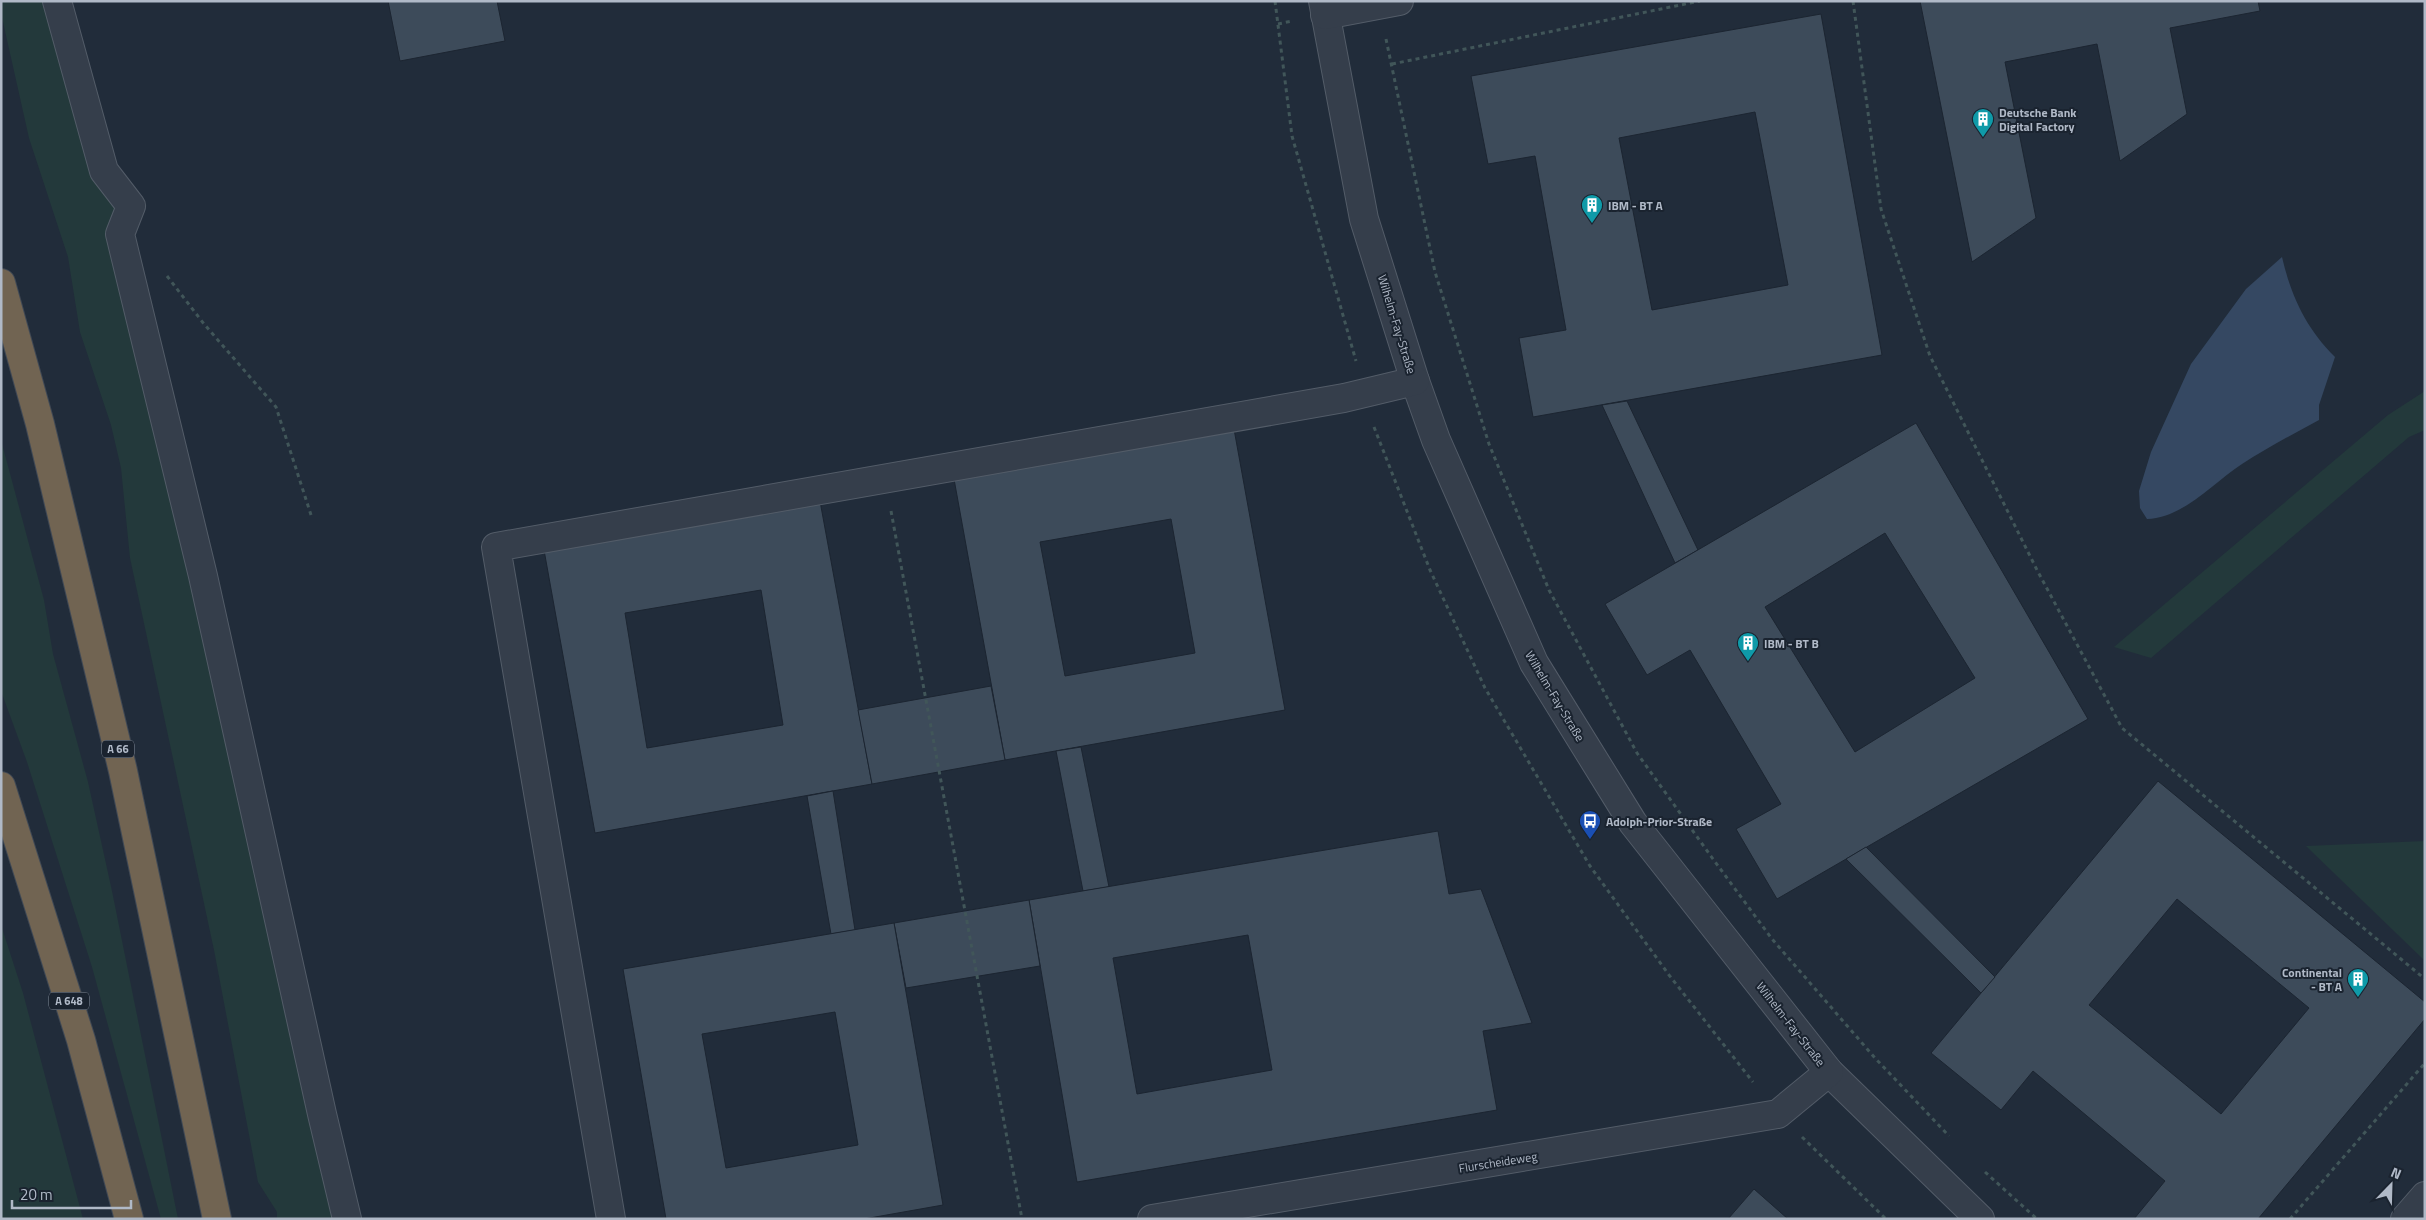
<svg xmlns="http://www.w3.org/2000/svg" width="2426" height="1220" font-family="'Titillium Web',sans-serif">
	<rect width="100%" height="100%" fill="#212c3a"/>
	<g fill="#23393b">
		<polygon points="1,1 45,1 121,208 339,1219 277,1219 277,1212 258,1182 214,950 130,558 121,468 111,425 80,332 68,257 29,138 1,13"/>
		<polygon points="2425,391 2425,430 2409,437 2151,658 2114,647 2388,415"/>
		<polygon points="1,440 44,600 53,654 88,782 112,891 178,1219 161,1219 92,967 27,762 1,691"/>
		<polygon points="2425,841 2425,961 2306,846"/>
		<polygon points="1,925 23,993 83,1219 1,1219"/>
	</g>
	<path fill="#354862" d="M2282,257C2291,296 2306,328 2335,357L2319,405V420C2293,434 2267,448 2242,464C2213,483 2183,518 2147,519L2140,508L2139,491L2151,452L2191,364L2246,289Z"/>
	<g fill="#3d4b5a" stroke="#1c2531" fill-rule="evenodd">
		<polygon points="388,1 497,1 505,41 400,61"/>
		<polygon points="1920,1 2258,1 2260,11 2170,28 2187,114 2120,161 2097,44 2005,62 2036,218 1972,262"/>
		<path d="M1821,14L1882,355L1533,417L1519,338L1566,330L1535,156L1488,164L1471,76ZM1755,112L1788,285L1652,310L1619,138Z"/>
		<polygon points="1627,401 1698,550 1675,563 1602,405"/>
		<path d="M1916,423L2088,719L1777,899L1736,829L1781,804L1690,650L1647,675L1605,604ZM1885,533L1975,678L1855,752L1765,607Z"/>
		<path d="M1234,429L1285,710L1005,760L954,479ZM1171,519L1195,653L1065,676L1040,542Z"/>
		<path d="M820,501L872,784L595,833L544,550ZM761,590L783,725L647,748L625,613Z"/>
		<polygon points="991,686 1005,760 872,784 858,710"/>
		<polygon points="1081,747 1109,887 1083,891 1056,751"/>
		<path d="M2158,781L2425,1002V1019L2258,1219H2134L2165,1181L2033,1071L2001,1110L1931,1053ZM2177,899L2309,1008L2221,1114L2089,1005Z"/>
		<polygon points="833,791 855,930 831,934 807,796"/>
		<path d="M1438,831L1449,894L1481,889L1532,1023L1483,1031L1497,1110L1077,1182L1029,900ZM1248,935L1272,1070L1137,1094L1113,958Z"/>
		<polygon points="1866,847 1995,977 1981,993 1846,859"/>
		<polygon points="1029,900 1040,966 906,988 894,923"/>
		<path d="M894,923L943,1205L864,1219H666L623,969ZM835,1012L858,1145L726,1168L702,1034Z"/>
		<polygon points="1754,1189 1788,1219 1728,1219"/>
	</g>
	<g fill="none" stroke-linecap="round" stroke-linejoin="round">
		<g stroke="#535c68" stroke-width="30">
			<g id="minor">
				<polyline points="57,1 104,171 131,206 120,234 203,576 322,1114 347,1219"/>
				<polyline points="1323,1 1364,219 1415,381 1436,440 1534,663 1633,823 1829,1072 1980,1219"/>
				<polyline points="1325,15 1399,1"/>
				<polyline points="611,1219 496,547 1344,398 1415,381"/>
				<polyline points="1152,1219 1778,1114 1829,1072"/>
				<polyline points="2405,1219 2425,1196"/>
			</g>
		</g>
		<g stroke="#404955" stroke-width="30">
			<g id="highway">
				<polyline points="1,283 40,424 123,771 217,1219"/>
				<polyline points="1,786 81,1040 129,1219"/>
			</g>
		</g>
		<g stroke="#415659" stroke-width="3" stroke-dasharray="4 4" stroke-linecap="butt">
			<polyline points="1275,1 1292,136 1356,361"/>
			<polyline points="1853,1 1881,209 1930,356 2037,570 2122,728 2425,979"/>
			<polyline points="1278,24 1292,21"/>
			<polyline points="1386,39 1435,272 1489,444 1549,590 1637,753 1713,859 1772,939 1875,1058 1949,1136"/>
			<polyline points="1392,64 1700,1"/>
			<polyline points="167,276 204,324 276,407 312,518"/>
			<polyline points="1374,427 1430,570 1485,688 1590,866 1669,975 1753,1082"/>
			<polyline points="891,511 1022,1219"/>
			<polyline points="1802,1137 1886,1219"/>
			<polyline points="1985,1172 2037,1219"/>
			<polyline points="2290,1219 2425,1063"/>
		</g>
		<use href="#minor" stroke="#353e4b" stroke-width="28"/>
		<use href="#highway" stroke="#716452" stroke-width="28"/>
	</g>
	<defs>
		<g id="building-pin" transform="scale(1.125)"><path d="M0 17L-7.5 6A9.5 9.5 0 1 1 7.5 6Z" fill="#0f9aa8" stroke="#1a232f"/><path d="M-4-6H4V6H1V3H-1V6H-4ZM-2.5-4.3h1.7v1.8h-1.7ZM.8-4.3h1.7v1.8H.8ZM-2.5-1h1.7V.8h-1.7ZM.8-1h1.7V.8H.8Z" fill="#fff"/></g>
		<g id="bus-pin" transform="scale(1.125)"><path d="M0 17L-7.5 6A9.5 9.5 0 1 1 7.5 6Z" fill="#1a4fb4" stroke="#1a232f"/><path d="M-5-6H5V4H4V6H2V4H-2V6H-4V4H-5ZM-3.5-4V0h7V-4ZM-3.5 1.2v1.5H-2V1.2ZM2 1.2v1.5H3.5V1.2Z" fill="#fff"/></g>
	</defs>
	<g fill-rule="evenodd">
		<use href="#building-pin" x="1983" y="119"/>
		<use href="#building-pin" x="1592" y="205"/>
		<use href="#building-pin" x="1748" y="643"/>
		<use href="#bus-pin" x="1590" y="821"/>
		<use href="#building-pin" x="2358" y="979"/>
	</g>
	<g text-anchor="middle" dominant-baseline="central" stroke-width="4" stroke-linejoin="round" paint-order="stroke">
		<g fill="#1a232f" stroke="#838c99" stroke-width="1">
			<rect x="102" y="740.5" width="32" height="17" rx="4"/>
			<rect x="49" y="992.5" width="40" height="17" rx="4"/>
		</g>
		<g font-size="11" font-weight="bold" fill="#b0b9c7">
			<text x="118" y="749">A 66</text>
			<text x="69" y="1001">A 648</text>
		</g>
		<g font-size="12" font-weight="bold" fill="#b0b9c7" stroke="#1a232f" text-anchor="start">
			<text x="1999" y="112">Deutsche Bank<tspan x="1999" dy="14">Digital Factory</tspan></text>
			<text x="1608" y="205">IBM - BT A</text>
			<text x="1764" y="643">IBM - BT B</text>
			<text x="1606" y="821">Adolph-Prior-Straße</text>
			<text x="2342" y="972" text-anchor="end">Continental<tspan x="2342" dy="14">- BT A</tspan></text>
		</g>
		<g font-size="12" fill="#b0b9c7" stroke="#1a232f">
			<text transform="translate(1397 324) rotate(73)">Wilhelm-Fay-Straße</text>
			<text transform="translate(1555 696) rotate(59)">Wilhelm-Fay-Straße</text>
			<text transform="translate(1791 1024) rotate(52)">Wilhelm-Fay-Straße</text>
			<text transform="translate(1498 1162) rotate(-9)">Flurscheideweg</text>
		</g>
	</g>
	<rect width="2426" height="1220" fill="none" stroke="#b0b9c7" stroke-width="5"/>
	<g transform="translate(2391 1185) rotate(23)" stroke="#1a232f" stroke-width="4" paint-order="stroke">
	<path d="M0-4L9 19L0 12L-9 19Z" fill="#b0b9c7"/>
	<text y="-8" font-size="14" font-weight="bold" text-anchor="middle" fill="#b0b9c7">N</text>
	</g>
	<path d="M12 1200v8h119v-8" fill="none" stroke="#b0b9c7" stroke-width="2.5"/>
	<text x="20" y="1200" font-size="15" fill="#b0b9c7" stroke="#1a232f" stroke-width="4" paint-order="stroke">20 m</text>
</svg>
